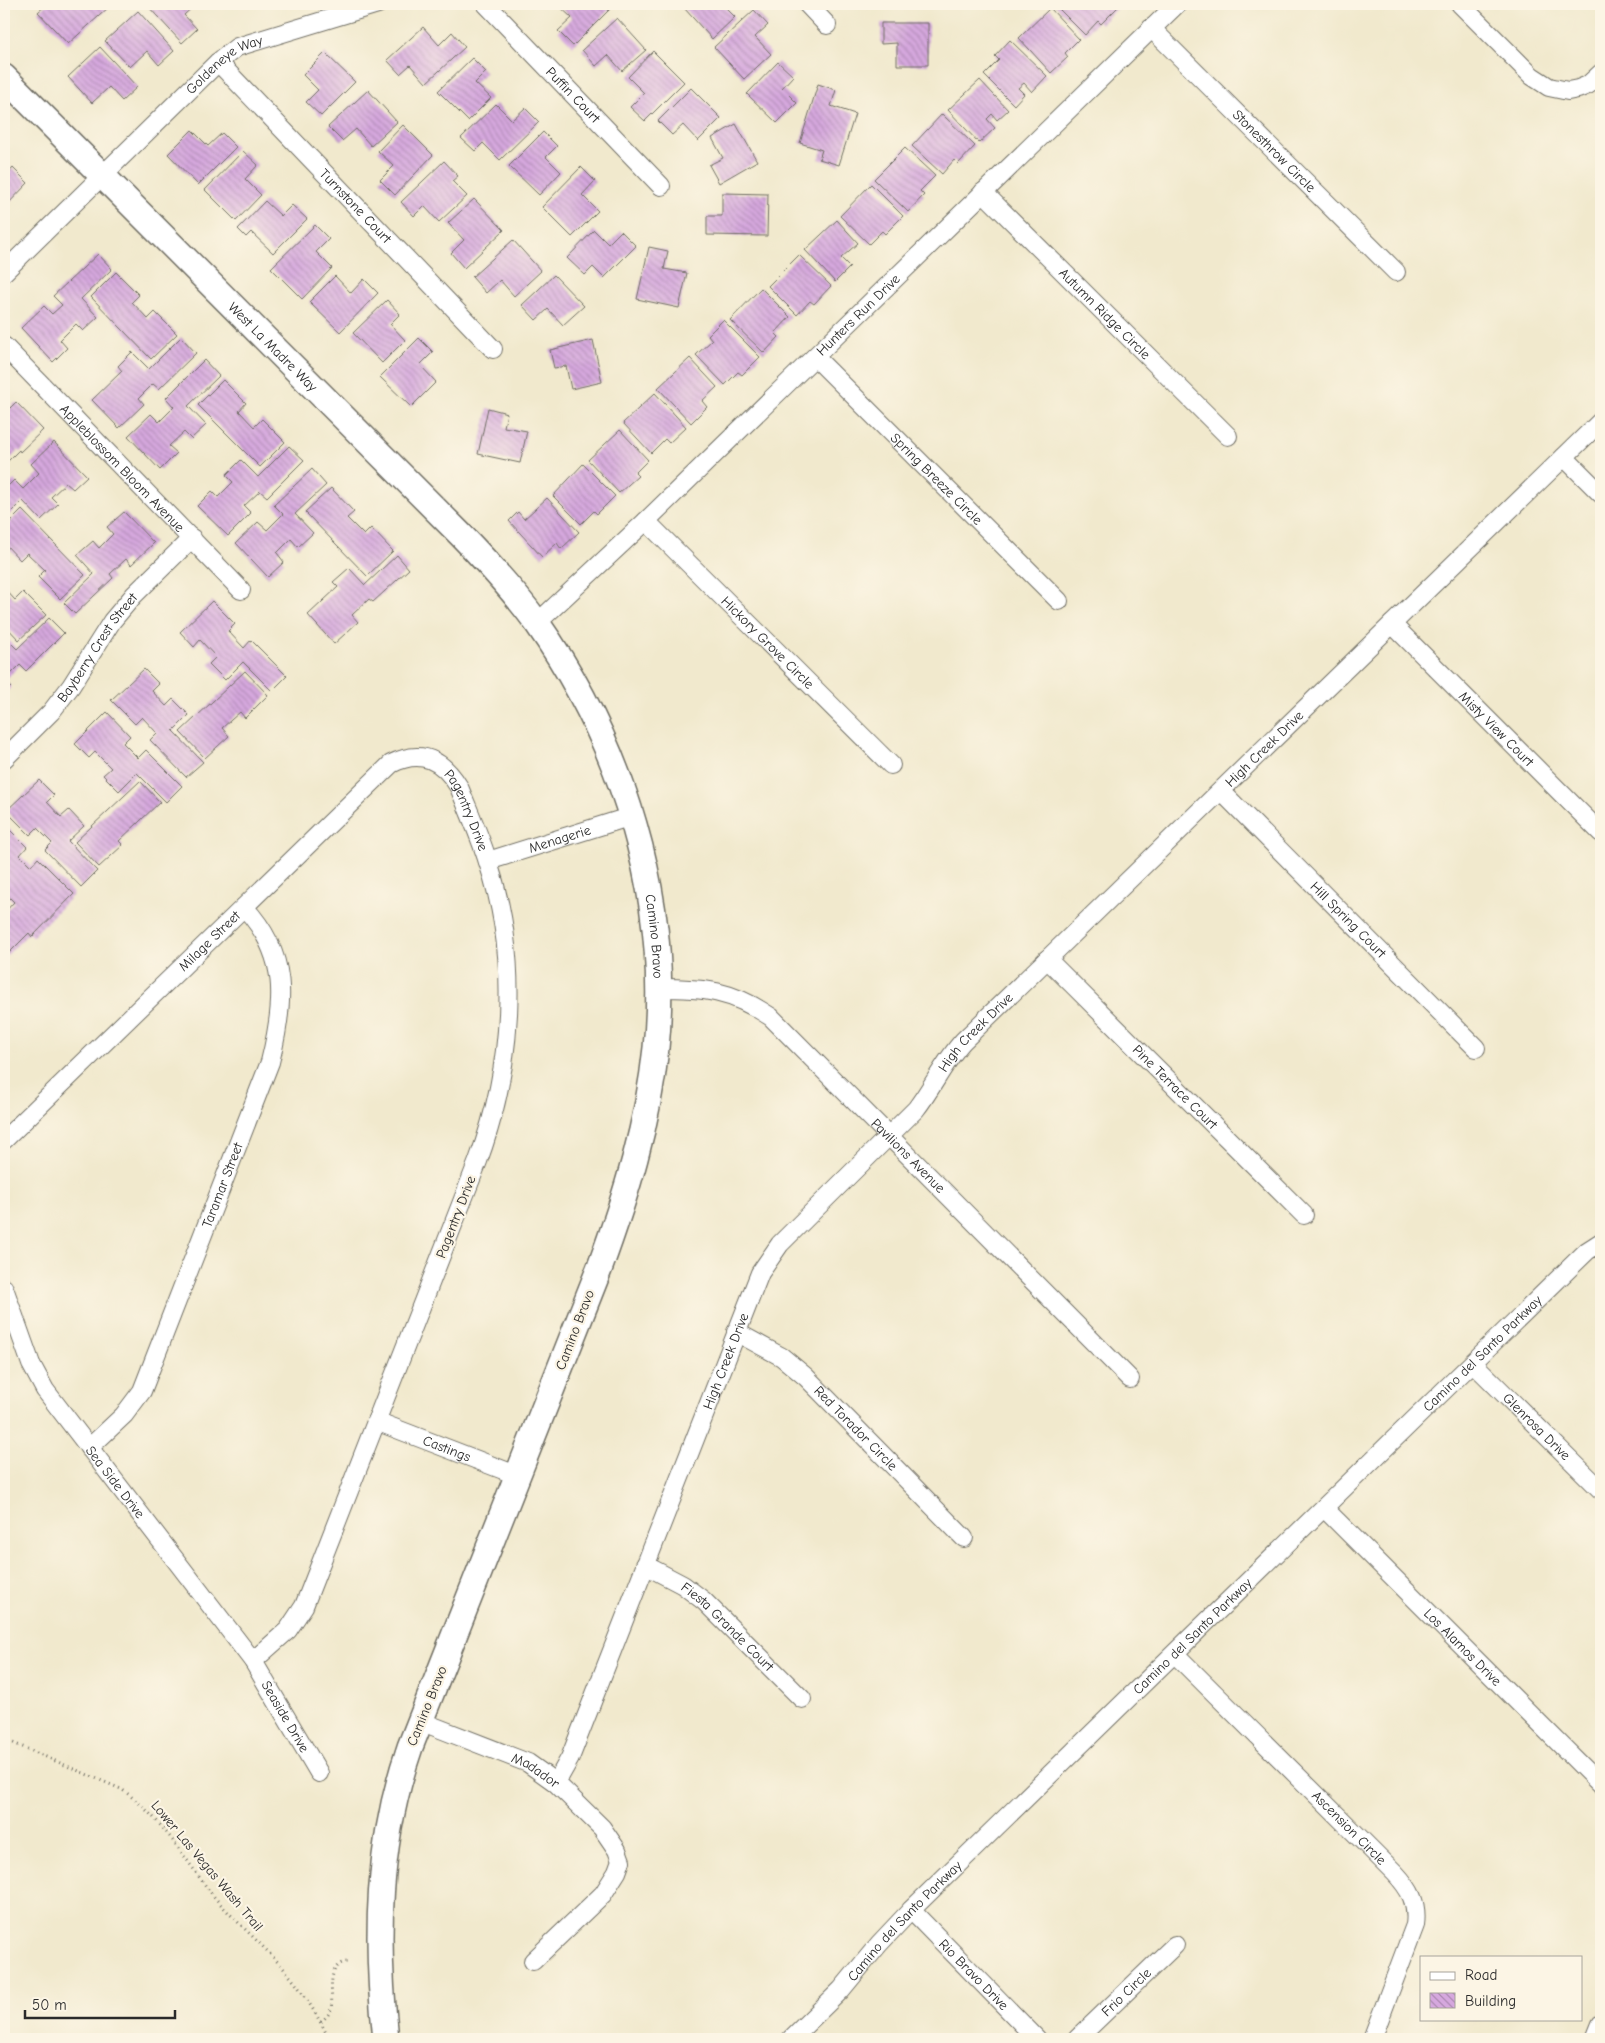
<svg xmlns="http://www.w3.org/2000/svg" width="1605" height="2043" font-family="'Comic Neue',sans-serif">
	<defs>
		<pattern id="building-back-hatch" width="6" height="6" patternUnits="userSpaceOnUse" patternTransform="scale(1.25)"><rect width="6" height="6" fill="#d6a8de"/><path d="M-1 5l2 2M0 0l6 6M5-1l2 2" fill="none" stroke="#ae89b4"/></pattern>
	</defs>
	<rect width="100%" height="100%" fill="#fcf5e5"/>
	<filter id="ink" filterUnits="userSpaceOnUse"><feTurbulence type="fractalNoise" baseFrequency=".02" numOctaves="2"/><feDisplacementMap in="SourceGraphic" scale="10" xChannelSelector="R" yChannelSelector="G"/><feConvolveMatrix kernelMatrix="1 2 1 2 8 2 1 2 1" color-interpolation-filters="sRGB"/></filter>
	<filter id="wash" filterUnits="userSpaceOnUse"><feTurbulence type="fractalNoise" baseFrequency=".0096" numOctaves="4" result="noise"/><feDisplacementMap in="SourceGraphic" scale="20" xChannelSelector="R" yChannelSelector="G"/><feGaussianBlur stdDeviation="1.12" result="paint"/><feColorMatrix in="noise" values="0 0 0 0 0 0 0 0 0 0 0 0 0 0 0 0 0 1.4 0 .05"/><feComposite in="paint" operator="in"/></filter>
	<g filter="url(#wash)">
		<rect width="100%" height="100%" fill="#f1e9cd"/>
		<g id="blocks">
			<g fill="url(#building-back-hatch)">
				<polygon points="47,4 106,4 109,7 68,44 38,12"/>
				<polygon points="146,4 196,4 184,15 197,29 182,43"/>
				<polygon points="557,4 609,4 612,7 573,46 558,31 572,18"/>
				<polygon points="688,4 722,4 735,17 712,39 684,8"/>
				<polygon points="1054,4 1118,4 1119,6 1101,24 1098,21 1085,35"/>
				<polygon points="1050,8 1079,39 1065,53 1068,57 1051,73 1019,38"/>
				<polygon points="754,10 768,25 755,37 771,54 744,79 714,47"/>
				<polygon points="138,11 174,51 159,65 147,51 130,67 105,41"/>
				<polygon points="617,18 646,50 622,71 608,55 596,66 582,50"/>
				<polygon points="881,23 928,23 928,65 897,65 897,43 881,44"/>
				<polygon points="423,27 439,45 452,32 465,47 426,83 410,65 400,74 387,60"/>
				<polygon points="1010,40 1047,76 1032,92 1024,83 1018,88 1024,94 1014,105 984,75 999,60 995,56"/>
				<polygon points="100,47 137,87 122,101 109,87 92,103 68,77"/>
				<polygon points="653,51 684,82 645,121 630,107 644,93 628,77"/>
				<polygon points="325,53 355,82 321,116 306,102 318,90 303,75"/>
				<polygon points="472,58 486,72 475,83 491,98 468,121 438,91"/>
				<polygon points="778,62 793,76 782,88 797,103 777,123 747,94"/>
				<polygon points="980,80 1008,110 997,120 992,114 987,119 995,128 979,143 948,110"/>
				<polygon points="818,84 836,90 831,106 855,114 839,165 819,159 822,150 800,143"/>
				<polygon points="691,88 721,118 698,141 683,125 672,135 658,121"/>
				<polygon points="368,90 397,122 371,146 356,129 342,141 328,127"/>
				<polygon points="496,104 512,120 525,108 539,122 500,160 483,143 475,151 461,138"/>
				<polygon points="942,114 975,146 958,164 954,160 942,174 912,146"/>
				<polygon points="736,124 757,161 719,183 709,165 723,158 712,138"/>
				<polygon points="403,125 433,155 395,195 380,180 394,166 378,151"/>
				<polygon points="192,130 208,146 222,133 236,147 198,185 168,154"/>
				<polygon points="543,132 557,146 546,157 561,172 539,195 509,166"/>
				<polygon points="905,148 935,176 920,191 924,195 908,212 874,179"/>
				<polygon points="243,151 258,165 245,179 261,195 236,221 205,190"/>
				<polygon points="4,159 10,165 4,171"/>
				<polygon points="444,161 458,176 452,181 467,196 439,222 424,206 414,216 401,202"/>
				<polygon points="581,167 595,181 582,195 598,211 572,237 542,207"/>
				<polygon points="13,168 28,183 4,208 4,178"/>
				<polygon points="871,184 903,216 885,234 882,231 869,244 840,216"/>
				<polygon points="722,193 768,194 767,236 707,235 707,216 722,216"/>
				<polygon points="474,199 504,230 464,268 451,253 464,240 448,223"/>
				<polygon points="265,201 281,216 292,205 307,219 273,253 251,232 246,237 238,229"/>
				<polygon points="837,220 858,243 841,258 850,267 835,282 805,250"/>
				<polygon points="315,225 329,239 316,252 332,268 302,299 271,268"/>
				<polygon points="594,230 608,244 621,231 636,246 604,278 593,267 585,275 567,258"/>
				<polygon points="513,240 541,271 514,296 500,280 486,293 472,277"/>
				<polygon points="649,247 668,251 664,269 687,273 679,308 637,299"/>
				<polygon points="98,254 112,269 81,299 98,317 83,331 76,324 60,340 67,348 53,362 21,328 44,306 52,314 62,305 53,296"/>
				<polygon points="799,255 831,286 814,304 810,301 797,315 768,286"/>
				<polygon points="116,272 139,295 132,302 148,319 155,312 177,334 151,359 91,297"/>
				<polygon points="554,275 584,306 563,325 548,309 536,320 522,305"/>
				<polygon points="335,276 351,293 364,279 378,293 340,332 309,302"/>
				<polygon points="761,288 790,317 775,333 779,337 764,353 730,320"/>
				<polygon points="387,300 400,314 390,324 405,340 382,363 353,333"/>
				<polygon points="723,320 760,357 742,375 738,372 725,385 696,355 712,340 708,335"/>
				<polygon points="181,337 196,353 159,389 153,384 139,398 144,404 119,428 92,400 122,371 118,366 132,352 149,369"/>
				<polygon points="419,338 433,352 420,365 436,382 411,407 380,377"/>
				<polygon points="593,340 602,382 571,389 566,366 554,368 550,350"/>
				<polygon points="690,358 717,387 702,401 707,407 691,423 658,388"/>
				<polygon points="204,360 219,376 188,406 206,425 191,439 184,432 169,446 177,453 160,470 128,436 151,414 159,422 174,407 166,398"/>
				<polygon points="223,380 246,403 239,411 254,427 262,419 285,442 260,467 198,405"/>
				<polygon points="655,393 686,427 669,443 665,439 651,453 623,423"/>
				<polygon points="16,402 43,430 20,452 19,450 4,465 4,414"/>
				<polygon points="488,408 507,413 504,427 527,431 520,463 478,454"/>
				<polygon points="620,430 648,460 635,473 638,476 619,493 588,460"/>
				<polygon points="54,442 87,476 73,489 66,483 51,497 58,504 41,520 23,501 4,520 4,490 14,480 23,489 39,473 31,464"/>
				<polygon points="289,446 304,460 267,497 260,491 244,506 251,513 228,536 197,506 212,491 218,497 233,482 226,475 241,460 258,477"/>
				<polygon points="583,464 615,496 597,514 594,511 581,524 553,496"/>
				<polygon points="312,469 326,485 295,514 313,533 298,547 291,539 277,553 284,562 268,577 236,543 258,522 267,530 283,514 274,505"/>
				<polygon points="331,488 354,512 347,518 364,535 371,528 393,551 367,576 305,512"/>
				<polygon points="547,498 579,532 561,549 557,543 542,557 509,521 518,512 524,519"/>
				<polygon points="22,510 85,575 60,599 38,577 45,570 27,553 20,560 4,543 4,528"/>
				<polygon points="124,512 154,543 131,565 126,559 110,574 113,578 75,614 64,603 94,574 77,555 93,541 99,548 113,534 107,527"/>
				<polygon points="397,555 409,569 373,602 369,599 352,615 358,622 334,644 308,615 338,587 333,582 349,568 365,585"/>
				<polygon points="4,588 15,600 23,592 46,615 19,640 4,624"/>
				<polygon points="212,601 235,624 228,631 244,648 251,640 287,676 272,691 243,662 225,680 209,664 216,657 200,640 194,647 180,632"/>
				<polygon points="49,618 64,633 26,671 20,665 5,680 11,687 4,694 4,636 17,649"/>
				<polygon points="144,669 159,684 152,691 166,706 173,699 189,715 173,731 203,762 186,777 150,740 157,733 142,717 135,724 111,700"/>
				<polygon points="245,671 268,695 245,718 240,712 222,728 229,736 205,758 180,732"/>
				<polygon points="107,712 130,736 123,743 138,758 146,750 182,786 166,802 137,773 119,791 103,775 111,768 95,752 89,758 75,744"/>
				<polygon points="39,780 54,795 47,802 61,817 69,810 84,826 68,841 97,871 81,887 45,850 52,843 37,828 30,835 6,811"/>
				<polygon points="140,781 160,802 119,841 123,845 99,867 75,842"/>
				<polygon points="4,824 27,847 20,855 31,866 38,858 74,894 32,937 29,933 4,958 4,913 14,902 4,892"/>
			</g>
		</g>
	</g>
	<g filter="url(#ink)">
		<use href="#blocks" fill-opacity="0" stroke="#706e64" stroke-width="1"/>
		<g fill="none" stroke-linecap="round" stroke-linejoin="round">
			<g stroke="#706e64" stroke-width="20">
				<g id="street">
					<path id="s1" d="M486,4L661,186"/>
					<polyline points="807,4 827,25"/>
					<polyline points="1460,4 1532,76 1549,87 1568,91 1578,89 1588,85 1601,73"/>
					<path id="s2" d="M1151,28L1396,272"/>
					<path id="s3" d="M218,62L493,349"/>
					<path id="s4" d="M983,192L1228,436"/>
					<path id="s5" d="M4,272L218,62L237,47L378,4"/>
					<path id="s6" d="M4,346L241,590"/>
					<path id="s7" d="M815,357L1059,601"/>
					<polyline points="1564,457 1601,494"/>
					<path id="s8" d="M646,521L891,765"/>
					<path id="s9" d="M537,623L646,521L1177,4"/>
					<path id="s10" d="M1392,624L1601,833"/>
					<path id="s11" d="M4,759L51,712L71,686L112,621L134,595L192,538"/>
					<path id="s12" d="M1221,791L1476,1048"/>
					<path id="s13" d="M488,861L632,816"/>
					<path id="s14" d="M1047,959L1304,1215"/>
					<path id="s15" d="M658,988C705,988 731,990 771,1017L1130,1379"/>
					<path id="s16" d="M4,1140L391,764C421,749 442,759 459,787C469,812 480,836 488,862C520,958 513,1067 478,1161L304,1606L288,1630L253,1661"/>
					<path id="s17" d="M4,1288L31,1364L45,1390L253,1661L319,1773"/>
					<path id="s18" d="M736,1332L782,1357L806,1377L964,1538"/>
					<path id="s19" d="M1473,1363L1601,1490"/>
					<path id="s20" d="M376,1421L519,1476"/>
					<path id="s21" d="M89,1448L124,1415L142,1391L270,1062C285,1002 289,955 244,907"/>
					<path id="s22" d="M1325,1509L1601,1785"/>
					<path id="s23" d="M645,1565L683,1585L704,1601L802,1699"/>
					<path id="s24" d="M1175,1654L1395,1873C1410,1889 1418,1903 1415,1925L1372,2039"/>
					<path id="s25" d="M420,1721L528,1763L556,1783L602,1828L617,1850L621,1861L617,1872L603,1894L533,1961"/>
					<path id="s26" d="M556,1783L570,1758L760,1273L780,1244L916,1109C933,1087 944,1062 963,1041L1601,421"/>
					<path id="s27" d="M911,1910L1037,2039"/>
					<path id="s28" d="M791,2039L841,1990L879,1944L911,1910L1587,1251L1601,1242"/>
					<path id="s29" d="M1077,2039L1175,1945"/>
					<polyline points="1595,2039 1601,2024"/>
				</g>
			</g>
			<g stroke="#706e64" stroke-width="28">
				<g id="secondary">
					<path id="s30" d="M4,77L461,535C488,563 514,591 537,623C622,744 671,898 656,1048C648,1124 626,1196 600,1267L410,1747C377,1842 375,1940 386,2039"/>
				</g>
			</g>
			<g stroke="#706e64" stroke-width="3" stroke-dasharray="1 4" stroke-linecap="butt">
				<path d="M4,1739L121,1789C162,1817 185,1860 215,1898C237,1923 262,1944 284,1969C302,1990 317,2014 329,2039"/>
				<path d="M321,2022C325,2018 329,2015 331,2009C334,1995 324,1961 350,1962"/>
			</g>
			<use href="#street" stroke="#fff" stroke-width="18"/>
			<use href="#secondary" stroke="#fff" stroke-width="25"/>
		</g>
	</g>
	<g text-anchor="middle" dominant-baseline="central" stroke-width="4.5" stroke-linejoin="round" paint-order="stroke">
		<g font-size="14" fill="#2b2b2b" stroke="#fcf5e5">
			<text stroke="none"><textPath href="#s5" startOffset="304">Goldeneye Way</textPath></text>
			<text stroke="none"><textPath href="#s1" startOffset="126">Puffin Court</textPath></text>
			<text stroke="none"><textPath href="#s2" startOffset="174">Stonesthrow Circle</textPath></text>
			<text stroke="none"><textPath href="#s3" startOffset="199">Turnstone Court</textPath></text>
			<text stroke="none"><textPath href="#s9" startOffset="445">Hunters Run Drive</textPath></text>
			<text stroke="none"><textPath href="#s4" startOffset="172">Autumn Ridge Circle</textPath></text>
			<text stroke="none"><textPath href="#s30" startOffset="381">West La Madre Way</textPath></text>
			<text stroke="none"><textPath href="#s6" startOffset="170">Appleblossom Bloom Avenue</textPath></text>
			<text stroke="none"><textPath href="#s7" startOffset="172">Spring Breeze Circle</textPath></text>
			<text stroke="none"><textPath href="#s8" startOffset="172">Hickory Grove Circle</textPath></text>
			<text stroke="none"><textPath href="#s11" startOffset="146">Bayberry Crest Street</textPath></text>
			<text stroke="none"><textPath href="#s10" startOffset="148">Misty View Court</textPath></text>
			<text stroke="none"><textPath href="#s26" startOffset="1279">High Creek Drive</textPath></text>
			<text stroke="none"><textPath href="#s16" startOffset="645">Pagentry Drive</textPath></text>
			<text stroke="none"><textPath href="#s13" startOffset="75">Menagerie</textPath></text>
			<text stroke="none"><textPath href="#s12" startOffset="181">Hill Spring Court</textPath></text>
			<text stroke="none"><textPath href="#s30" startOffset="1102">Camino Bravo</textPath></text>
			<text stroke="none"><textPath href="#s16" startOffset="286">Milage Street</textPath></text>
			<text stroke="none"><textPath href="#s26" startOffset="874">High Creek Drive</textPath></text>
			<text stroke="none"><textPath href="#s14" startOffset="181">Pine Terrace Court</textPath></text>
			<text stroke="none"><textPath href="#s15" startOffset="314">Pavilions Avenue</textPath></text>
			<text stroke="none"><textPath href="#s21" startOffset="299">Taramar Street</textPath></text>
			<text transform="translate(456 1217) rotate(-69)">Pagentry Drive</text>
			<text transform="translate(575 1330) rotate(-69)">Camino Bravo</text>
			<text stroke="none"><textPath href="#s28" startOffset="974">Camino del Santo Parkway</textPath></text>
			<text stroke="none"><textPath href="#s26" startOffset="455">High Creek Drive</textPath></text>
			<text stroke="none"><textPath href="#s19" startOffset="90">Glenrosa Drive</textPath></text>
			<text stroke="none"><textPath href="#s18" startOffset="155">Red Torador Circle</textPath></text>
			<text stroke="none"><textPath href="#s20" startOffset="76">Castings</textPath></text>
			<text stroke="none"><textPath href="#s17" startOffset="226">Sea Side Drive</textPath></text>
			<text stroke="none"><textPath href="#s23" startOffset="104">Fiesta Grande Court</textPath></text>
			<text stroke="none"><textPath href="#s28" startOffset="569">Camino del Santo Parkway</textPath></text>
			<text stroke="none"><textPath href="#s22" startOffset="195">Los Alamos Drive</textPath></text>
			<text transform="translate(427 1706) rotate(-68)">Camino Bravo</text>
			<text stroke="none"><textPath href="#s17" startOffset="516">Seaside Drive</textPath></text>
			<text stroke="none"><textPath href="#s25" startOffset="126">Madador</textPath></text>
			<text stroke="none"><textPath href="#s24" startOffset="246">Ascension Circle</textPath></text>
			<text transform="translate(207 1866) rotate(50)">Lower Las Vegas Wash Trail</text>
			<text stroke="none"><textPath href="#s28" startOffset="164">Camino del Santo Parkway</textPath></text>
			<text stroke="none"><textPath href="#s27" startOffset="90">Rio Bravo Drive</textPath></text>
			<text stroke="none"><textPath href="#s29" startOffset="68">Frio Circle</textPath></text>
		</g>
	</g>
	<rect width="1605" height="2043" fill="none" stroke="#fcf5e5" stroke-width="20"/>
	<rect x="1420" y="1956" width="162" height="65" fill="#fcf5e5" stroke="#a8a49b"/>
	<rect x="1430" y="1972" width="25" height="8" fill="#ffffff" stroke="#a8a49b"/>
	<text x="1465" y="1980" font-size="15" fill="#2b2b2b">Road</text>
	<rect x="1430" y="1993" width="25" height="15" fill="url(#building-back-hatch)" stroke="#a8a49b"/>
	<text x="1465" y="2006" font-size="15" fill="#2b2b2b">Building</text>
	<path d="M25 2010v8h150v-8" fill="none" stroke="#2b2b2b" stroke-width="2.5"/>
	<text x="32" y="2010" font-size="15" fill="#2b2b2b" stroke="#fcf5e5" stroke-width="4" paint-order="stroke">50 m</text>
</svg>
